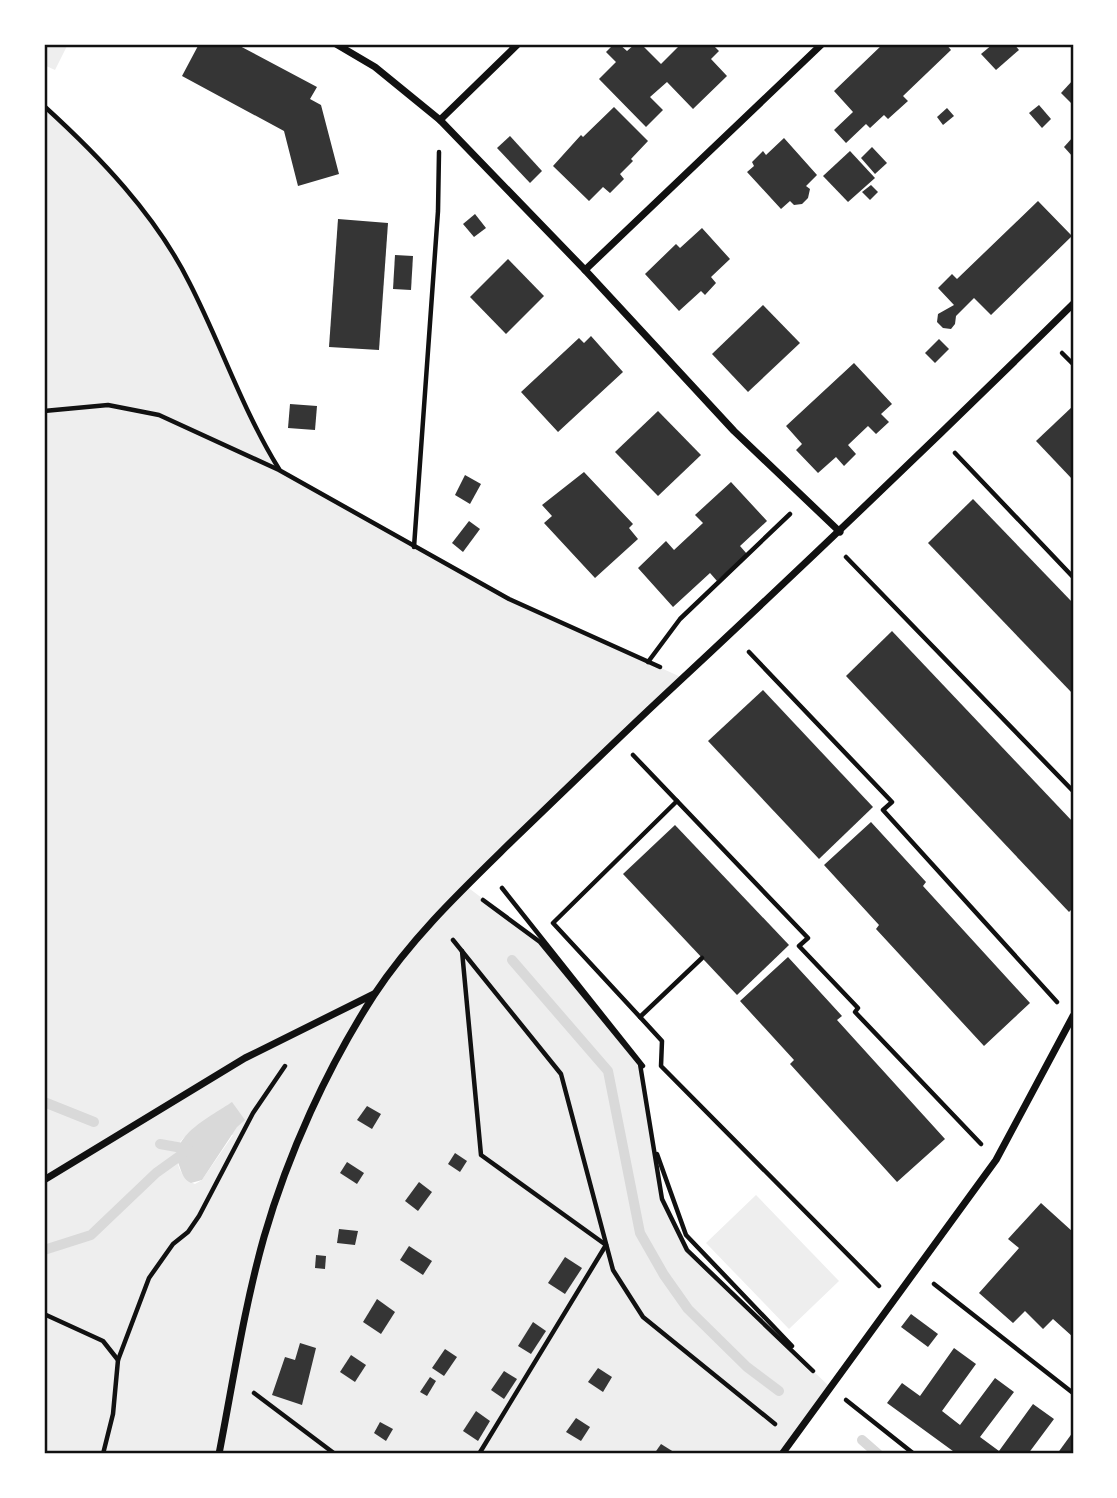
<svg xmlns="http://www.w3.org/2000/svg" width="1117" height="1498" font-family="'Playfair Display',serif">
	<rect width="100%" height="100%" fill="#fff"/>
	<g fill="#eee" fill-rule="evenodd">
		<polygon points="44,44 68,44 55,70 44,65"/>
		<path d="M44,106L136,201L170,249L208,323L249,418L279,470L509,599L683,678L466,886L540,942L640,1064L662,1199L687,1250L831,1388L782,1454H44ZM196,1127L233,1135L202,1180L195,1184C180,1179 173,1159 179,1144C182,1138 191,1132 196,1127Z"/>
		<polygon points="756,1195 839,1281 789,1329 706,1243"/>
	</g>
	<path fill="#d9d9d9" d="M232,1102L245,1120L237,1127L202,1180L191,1183C183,1179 182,1173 179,1165C168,1136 212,1116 232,1102Z"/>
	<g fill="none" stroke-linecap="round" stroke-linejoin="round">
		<g stroke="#d9d9d9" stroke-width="10">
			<polyline points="512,960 608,1071 640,1233 664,1275 688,1309 747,1367 779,1391"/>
			<polyline points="44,1102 94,1122"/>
			<polyline points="160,1144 188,1149"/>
			<polyline points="44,1250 91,1235 156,1173 188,1150"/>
			<polyline points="862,1440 878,1454"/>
		</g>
	</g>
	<g fill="#353535">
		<polygon points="199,44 236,44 317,87 310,99 321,105 339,174 298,186 284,131 182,76"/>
		<polygon points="614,44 619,44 627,51 635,44 641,44 661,64 681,44 712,44 719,51 711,59 727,76 693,109 667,82 650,97 663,110 646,127 599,79 616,62 606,52"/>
		<polygon points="883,44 946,44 951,50 903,96 908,101 888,119 884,115 870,128 866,124 846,143 834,130 853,112 834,91"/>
		<polygon points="993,44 1014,44 1019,50 996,70 981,54"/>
		<polygon points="1073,80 1073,105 1061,93"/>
		<polygon points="1039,105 1051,119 1042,128 1029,113"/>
		<polygon points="614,107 648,141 631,159 633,161 620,174 624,179 610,193 603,187 589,201 553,166 581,135 583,137"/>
		<polygon points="947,108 954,116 943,125 937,117"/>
		<polygon points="510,136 542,171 530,183 497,148"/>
		<polygon points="1073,137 1073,157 1064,147"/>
		<polygon points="784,138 817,175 806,186 810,189 808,198 802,204 794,205 790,201 781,209 747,172 754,166 752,162 763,151 766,155"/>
		<polygon points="872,147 887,163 875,174 861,158"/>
		<polygon points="850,151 875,178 848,202 823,176"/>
		<polygon points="871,185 878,192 870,200 862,192"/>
		<polygon points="1038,201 1072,236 991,315 974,298 956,316 955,324 951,329 943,328 937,322 938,314 954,305 938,288 952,274 957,279"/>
		<polygon points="475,214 486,228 474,237 463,224"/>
		<polygon points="338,219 388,223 379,350 329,347"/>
		<polygon points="702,228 730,259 711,277 716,283 705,295 701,291 679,311 645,274 676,244 680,248"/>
		<polygon points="395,255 413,256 411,290 393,289"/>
		<polygon points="508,259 544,296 506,334 470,297"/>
		<polygon points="763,305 800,343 748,392 712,354"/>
		<polygon points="591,336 623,372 558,432 521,392 579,338 584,343"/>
		<polygon points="939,339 949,349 935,363 925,353"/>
		<polygon points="854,363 892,404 881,414 889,422 876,434 868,426 848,445 856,454 844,466 836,457 818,473 796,450 802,444 786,426"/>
		<polygon points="290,404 317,406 315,430 288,428"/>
		<polygon points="1073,406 1073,480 1036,441"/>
		<polygon points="658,411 701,455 658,496 615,452"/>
		<polygon points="584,472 633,524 629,528 638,539 595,578 544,523 552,516 542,505"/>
		<polygon points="465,475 481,484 470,504 455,495"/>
		<polygon points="731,482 767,521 740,546 747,554 717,581 710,573 673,607 638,568 666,541 674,550 703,523 695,515"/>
		<polygon points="973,499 1073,603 1073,694 928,543"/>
		<polygon points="469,521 480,529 463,552 452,543"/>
		<polygon points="892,631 1073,822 1073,908 1069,912 846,676"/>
		<polygon points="763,690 873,807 819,859 708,741"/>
		<polygon points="871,822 926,882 923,886 1030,1003 984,1046 876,929 879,925 824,865"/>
		<polygon points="675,825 789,945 737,995 623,874"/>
		<polygon points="788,957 842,1016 837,1020 945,1139 897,1182 790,1064 794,1060 740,1001"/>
		<polygon points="367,1106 381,1114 372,1129 357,1120"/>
		<polygon points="455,1153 467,1161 460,1172 448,1164"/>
		<polygon points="347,1162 364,1173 357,1184 340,1173"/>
		<polygon points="419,1182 432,1192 418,1211 405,1201"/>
		<polygon points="1041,1203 1073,1232 1073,1337 1053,1319 1043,1329 1025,1311 1013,1323 979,1293 1019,1248 1008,1239"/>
		<polygon points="339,1229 358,1231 355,1245 337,1243"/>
		<polygon points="409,1246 432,1261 423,1275 400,1260"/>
		<polygon points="316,1255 326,1256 325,1269 315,1268"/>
		<polygon points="565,1257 582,1268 565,1294 548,1283"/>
		<polygon points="377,1299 395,1312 381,1334 363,1322"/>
		<polygon points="911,1314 938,1334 928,1347 901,1327"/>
		<polygon points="533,1322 546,1331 531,1354 518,1346"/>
		<polygon points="300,1343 316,1348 302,1405 272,1395 285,1357 295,1360"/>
		<polygon points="954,1348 976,1364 942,1411 960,1425 995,1378 1014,1392 980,1437 999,1451 1033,1404 1054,1419 1028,1454 957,1454 887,1403 902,1383 920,1396"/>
		<polygon points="445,1349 457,1357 444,1376 432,1368"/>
		<polygon points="351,1355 366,1365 355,1382 340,1372"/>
		<polygon points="598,1368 612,1377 603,1392 588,1382"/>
		<polygon points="504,1371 517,1379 504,1399 491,1390"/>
		<polygon points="430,1377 436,1381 427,1396 420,1392"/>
		<polygon points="476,1411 490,1421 478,1441 463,1431"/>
		<polygon points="576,1418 590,1427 581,1441 566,1432"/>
		<polygon points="380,1422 393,1429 386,1441 374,1433"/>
		<polygon points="1073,1432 1073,1454 1057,1454"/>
		<polygon points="661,1444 677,1454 654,1454"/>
		<polygon points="306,1451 326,1452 326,1454 306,1454"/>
	</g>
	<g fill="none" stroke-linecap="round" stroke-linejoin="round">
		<g stroke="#111" stroke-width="4.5">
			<path d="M44,106C99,156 155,214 189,282C221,344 242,409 279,469"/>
			<polyline points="1062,353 1073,364"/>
			<polyline points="44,411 108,405 159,415 279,470 509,599 660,667"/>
			<polyline points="955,453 1073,577"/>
			<polyline points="414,547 438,211 439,152"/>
			<polyline points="846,557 1073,791"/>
			<polyline points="749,652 892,802 883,810 1057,1002"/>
			<polyline points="648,662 680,619 790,514"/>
			<polyline points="633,755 808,938 799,946 858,1008 855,1012 981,1144"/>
			<polyline points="502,888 643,1066"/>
			<polyline points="483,900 540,942 640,1064 662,1199 687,1250 813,1371"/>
			<polyline points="453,940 561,1074 613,1270 643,1317 775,1424"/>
			<polyline points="462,951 481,1155 606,1245 479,1454"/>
			<polyline points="702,958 640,1017 662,1041 661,1066 879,1286"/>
			<polyline points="640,1017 553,923 677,801"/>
			<polyline points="657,1154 686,1235 792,1346"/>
			<polyline points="934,1284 1073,1393"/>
			<polyline points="44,1314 103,1341 118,1360 113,1414 103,1454"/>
			<polyline points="118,1360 149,1278 173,1244 188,1232 199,1216 253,1113 285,1066"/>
			<polyline points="254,1393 335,1454"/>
			<polyline points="846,1400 914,1454"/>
		</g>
		<g stroke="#111" stroke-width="7">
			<polyline points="336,44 375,67 440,120 585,270 734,431 840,532"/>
			<polyline points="440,120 518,44"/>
			<polyline points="585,270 822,44"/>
			<polyline points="44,1180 245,1058 374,994"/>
			<path d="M219,1454C233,1382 244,1308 264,1237C288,1154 327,1068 374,995C412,937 463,889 512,841C560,795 608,748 656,703C797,572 936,439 1073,304"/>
			<polyline points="782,1454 996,1160 1073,1016"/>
		</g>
	</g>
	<rect width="1117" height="1498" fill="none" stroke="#ffffff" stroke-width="91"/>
	<rect x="46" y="46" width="1026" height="1406" fill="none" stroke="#111" stroke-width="2.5"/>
</svg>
